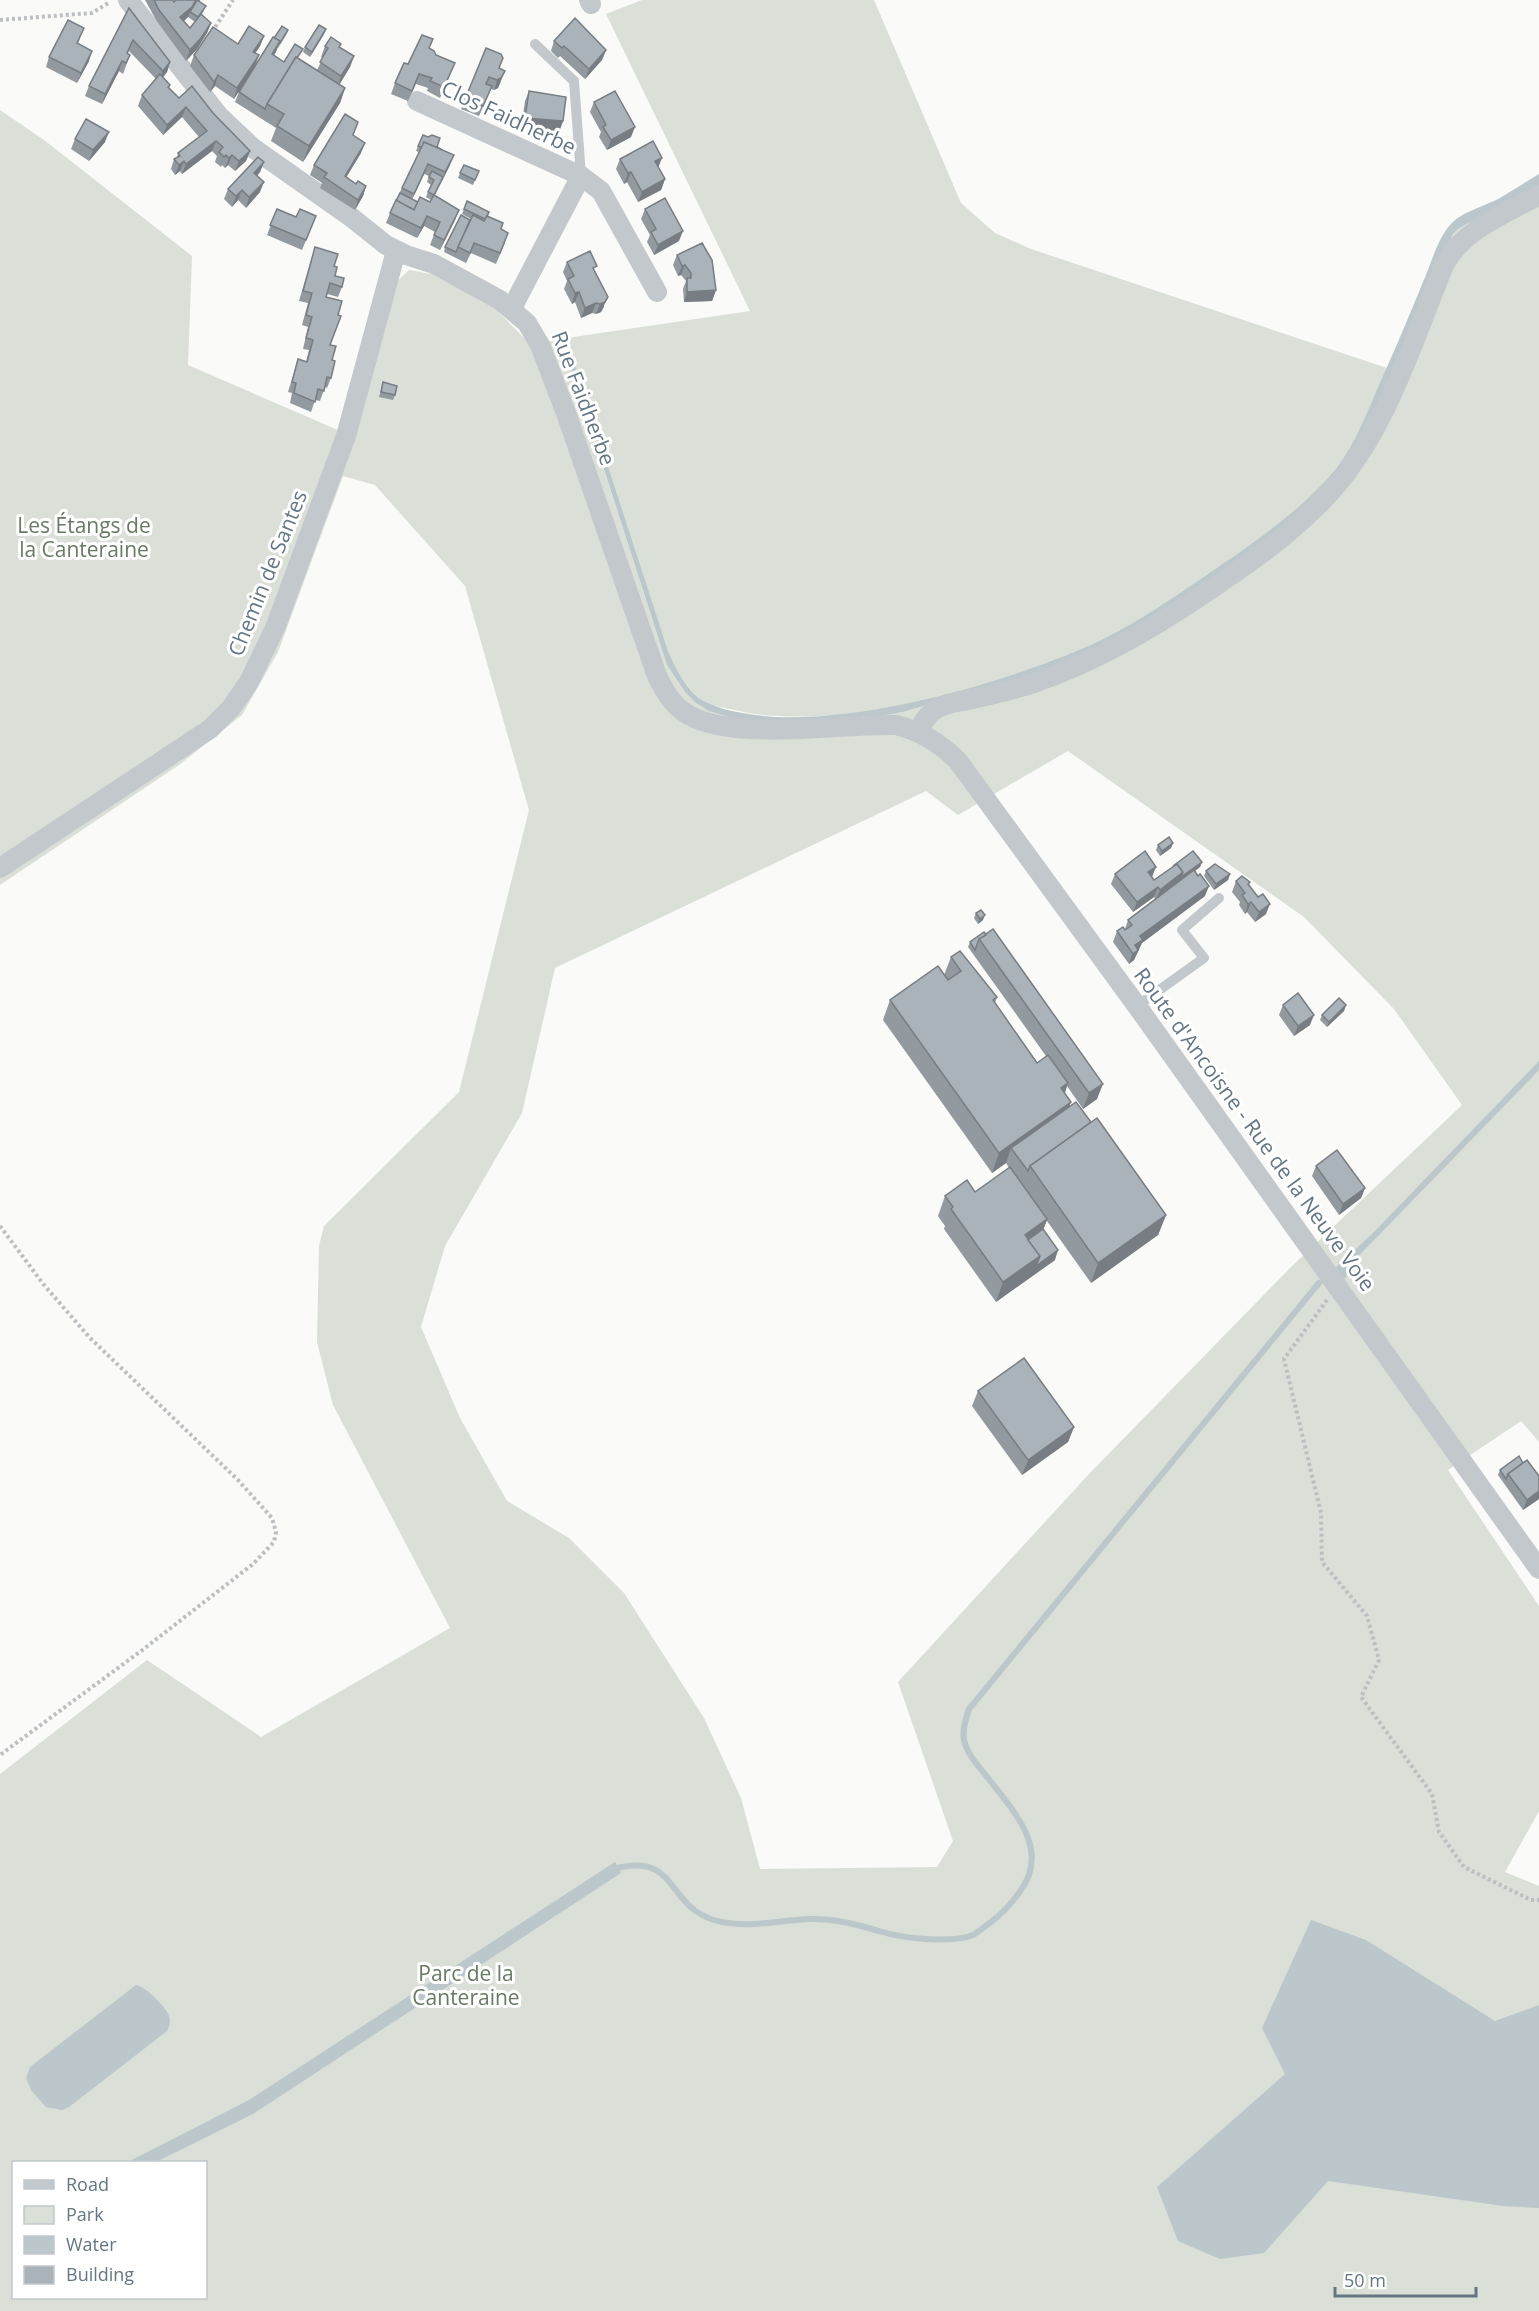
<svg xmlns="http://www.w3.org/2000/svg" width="1539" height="2311" font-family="'Open Sans',sans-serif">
	<rect width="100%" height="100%" fill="#fafaf8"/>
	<path fill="#dadfd7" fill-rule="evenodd" d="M642,0H874L961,203L995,233L1031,249L1387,368C1371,404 1356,446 1330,476C1295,518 1245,550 1199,580C1170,600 1139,622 1107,637C1014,683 837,735 735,710C724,708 710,705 701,699C684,687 675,668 668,651L571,368L667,665L685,692L702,707L806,722L903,712L964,695L1124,637L1322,494L1385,391L1453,234L1458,229L1501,206L1539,205V1442L1521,1421L1448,1470L1539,1606V1811L1505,1872L1539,1886V2311H0V1774L147,1660L261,1737L450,1628L333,1405L317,1342L319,1246L324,1226L459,1092L529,810L465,586L375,485L343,476L278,652L242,715L179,765L0,885V110L44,140L192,256L188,365L354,437L395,283L409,270L431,274L493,306L532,346L560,339L750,311L606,14ZM1068,751L1304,917L1394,1009L1462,1105L1290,1268L1089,1474L898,1682L953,1841L937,1867L760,1869L741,1798L704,1718L624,1593L569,1538L507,1501L460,1418L421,1327L445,1246L522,1113L555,968L926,791L958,815ZM14,2162H206V2298H14Z"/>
	<g fill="#bbc7cb">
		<path d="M1539,174V185L1458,229L1453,234L1385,392L1349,461L1300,514L1174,606L1065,665L903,712L855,720H740L709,711L696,703L685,692L667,665L571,367L573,359L668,651C676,669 686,691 704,701C798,748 1017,682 1107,637C1139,621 1170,600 1199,580C1245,549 1292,518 1329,477C1350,454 1364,421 1376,392C1392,356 1408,319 1423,282C1431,264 1437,240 1450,225C1461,212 1485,206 1500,198C1513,190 1526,182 1539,174Z"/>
		<polygon points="1539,1061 1539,1070 1347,1268 1350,1273 1344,1279 1335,1268 1373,1233"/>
		<polygon points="615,1862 621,1873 253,2114 156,2162 128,2162 249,2100"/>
		<polygon points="1311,1920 1366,1940 1495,2021 1539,2005 1539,2208 1503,2206 1328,2181 1264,2253 1220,2259 1178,2241 1157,2187 1285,2074 1262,2028"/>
		<path d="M136,1985C146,1987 166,2007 169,2016C171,2022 169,2027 167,2031L69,2107L62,2110L46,2107L31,2090L26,2078L30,2067Z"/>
	</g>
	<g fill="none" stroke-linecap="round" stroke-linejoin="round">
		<path stroke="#bbc7cb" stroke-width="6" d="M613,1869C678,1851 665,1905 714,1920C745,1929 775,1921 808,1919C833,1918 855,1924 879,1931C901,1938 951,1944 973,1935C979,1932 985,1926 991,1922C1003,1913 1011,1904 1019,1893C1052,1850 1014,1812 988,1778C979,1767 967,1754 964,1740C962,1730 966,1718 969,1709L1319,1283"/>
		<g stroke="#bbbfc2" stroke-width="4" stroke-dasharray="3 3" stroke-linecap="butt">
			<polyline points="0,20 92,13 110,2"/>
			<polyline points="212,32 233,0"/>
			<polyline points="0,1226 44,1285 90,1338 238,1480 272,1518 276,1532 274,1542 253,1564 145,1648 0,1755"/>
			<polyline points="1327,1300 1284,1359 1321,1513 1322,1562 1367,1616 1379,1660 1361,1697 1432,1794 1439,1832 1464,1867 1531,1900 1539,1900"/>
		</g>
		<g stroke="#c3c8cc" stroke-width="10">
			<polyline points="535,44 574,81 581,176"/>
			<polyline points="1137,1006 1204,958 1182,930 1219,898"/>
		</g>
		<g stroke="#c3c8cc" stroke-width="20">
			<path d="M128,0L219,116L253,148L351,217L386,245L406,255L434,264L500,300L527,323L540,345L567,416L657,676C664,690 671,703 684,712C727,743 841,723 896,725C921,731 940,743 958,761L1137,1006L1539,1569"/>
			<polyline points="589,0 591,4"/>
			<polyline points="417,101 581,176 601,191 657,292"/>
			<polyline points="512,308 581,176"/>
			<path d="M918,732C923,722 928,713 938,708C947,703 958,702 968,700C990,695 1013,690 1034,683C1100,660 1157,626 1214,587C1249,563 1284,539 1314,509C1383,445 1410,347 1445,263C1466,228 1505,214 1539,195"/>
			<polyline points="0,868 210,729 231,708 249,682 275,628 346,436 396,251"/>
		</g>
	</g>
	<g fill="#929a9f" fill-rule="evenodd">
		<path d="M145,0H173L174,2L200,0L199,1L204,11L201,15L211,23L207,33L197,49L186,61L156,20ZM188,17L195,22L190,28L184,21Z"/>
		<polygon points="129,8 170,62 167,72 163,77 170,85 169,88 179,98 213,113 250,151 246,161 235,171 228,165 225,168 222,165 221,167 215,162 217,156 212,151 182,174 180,171 175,175 171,169 174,159 177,157 178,153 199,137 182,117 163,135 138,106 142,95 156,79 129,51 128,53 130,55 123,74 119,71 102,104 85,96 89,86"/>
		<polygon points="288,30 286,35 278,48 278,47 274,55 284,62 299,59 317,70 323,58 321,57 325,46 340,48 354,56 350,67 339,84 345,88 340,103 303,162 271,141 276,128 235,102 239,92 274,38"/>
		<polygon points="324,34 310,57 303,52 305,47"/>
		<polygon points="264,36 260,46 255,53 259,55 255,66 234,99 215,86 210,92 190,66 194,55 238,44"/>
		<polygon points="80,39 78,43 89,61 77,83 46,67 49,57"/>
		<polygon points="554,41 606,50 602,60 585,79 560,56 558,58 551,51"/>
		<polygon points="429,49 436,55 451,73 440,98 427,91 428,88 416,84 408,101 391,94 395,83 408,64"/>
		<polygon points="499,68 501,81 498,88 494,90 491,89 479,116 461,109 465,99"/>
		<polygon points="529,91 563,121 559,132 521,128 525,101"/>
		<polygon points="594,102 631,137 607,150 599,137 601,132 590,112"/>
		<polygon points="353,135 361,153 346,177 356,184 366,186 363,196 355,210 320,188 322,183 310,175 314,165"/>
		<polygon points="75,139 105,142 89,161 71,149"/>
		<path d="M418,146L437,148L450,165L435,195L455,220L440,250L430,245L435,232L424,226L417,238L386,223L390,213L419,152L416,151ZM424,174L429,176L427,182L431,185L426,197L431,200L430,202H418L412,199Z"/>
		<polygon points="620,159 659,168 665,179 661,190 638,202 627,182 624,184 616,169"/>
		<polygon points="264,162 260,172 257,176 260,192 246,208 238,200 232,207 224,199 228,189"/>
		<polygon points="479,171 473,185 458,178 460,173"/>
		<polygon points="277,209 296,217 312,226 302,250 267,235"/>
		<polygon points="464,209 489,212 488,217 501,230 505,243 496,264 471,253 466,263 444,252 445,247 471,219 462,214"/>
		<polygon points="645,209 679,241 654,255 647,242 650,235 641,219"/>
		<polygon points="315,247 334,266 335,276 342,287 338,297 327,294 326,297 332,360 331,378 327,388 325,387 320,401 315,400 311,412 290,403 292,393 288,392 298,359 306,362 309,350 303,349 308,327 302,325 308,303 299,301"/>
		<polygon points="677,255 716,290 712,301 684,302 683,289 686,281 681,275 678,276 673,265"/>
		<polygon points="567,262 595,272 604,307 601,312 596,314 592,313 581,318 575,302 572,304 564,289 567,281 563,272"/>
		<polygon points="383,382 395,395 393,400 379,397"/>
		<polygon points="1173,843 1171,848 1160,856 1156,850 1158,845"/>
		<polygon points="1202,862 1200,867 1195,871 1205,896 1142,943 1134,960 1129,964 1113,942 1117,931 1125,929 1128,920 1155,899 1154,897 1133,912 1111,884 1115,874 1152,877 1154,880"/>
		<polygon points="1206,871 1230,874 1228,880 1214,890 1204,876"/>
		<polygon points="1236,881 1250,882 1249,885 1266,914 1255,922 1247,912 1245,914 1239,905 1240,902 1232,892"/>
		<polygon points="976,913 983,920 978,924 974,918"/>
		<polygon points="984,932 1097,1099 1083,1109 1067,1086 1065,1093 1071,1102 1069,1107 1091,1122 1166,1215 1158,1235 1091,1283 1047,1221 1043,1229 1055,1260 996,1302 944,1229 945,1226 938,1216 945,1196 975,1192 1009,1168 1006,1163 992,1173 883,1020 890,1000 944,975 951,957 997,997 995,1003 1037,1063 1046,1056 968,947 970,942"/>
		<polygon points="1283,1005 1310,1025 1294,1036 1279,1015"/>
		<polygon points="1346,1005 1344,1011 1327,1027 1320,1020 1322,1015"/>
		<polygon points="1316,1166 1365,1188 1361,1198 1339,1215 1312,1176"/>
		<polygon points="978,1391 1074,1427 1068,1442 1022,1475 972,1406"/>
		<polygon points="1523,1463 1539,1476 1539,1499 1523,1510 1498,1475 1500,1470"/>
	</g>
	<g fill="#777d82">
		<polygon points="196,0 200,0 191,13 190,12 188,17 177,27 180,17"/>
		<polygon points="211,23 207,33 197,49 186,61 190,50"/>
		<polygon points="326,29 324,34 310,57 312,52"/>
		<polygon points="264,36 260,46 250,62 253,52"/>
		<polygon points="280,41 276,52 268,64 272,54"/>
		<polygon points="606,50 602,60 585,79 589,69"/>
		<polygon points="92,51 89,61 77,83 81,73"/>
		<polygon points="259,55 255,66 234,99 237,88"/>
		<polygon points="354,56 350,67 338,87 341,76"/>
		<polygon points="122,61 119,71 102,104 105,94"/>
		<polygon points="170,62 167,72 159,82 163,71"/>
		<polygon points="505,71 498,88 494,90 497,80"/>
		<polygon points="218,75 215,86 210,92 214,82"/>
		<polygon points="345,88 340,103 303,162 309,146"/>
		<polygon points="186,107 182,117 163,135 167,125"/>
		<polygon points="525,118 563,121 559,132 521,128"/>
		<polygon points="635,127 631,137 607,150 611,140"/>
		<polygon points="109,132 105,142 89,161 93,150"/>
		<polygon points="216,141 212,151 182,174 186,164"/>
		<polygon points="365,143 361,153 341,186 345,176"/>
		<polygon points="250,151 246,161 235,171 239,161"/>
		<polygon points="232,155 228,165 225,168 229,158"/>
		<polygon points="454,155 450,165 441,183 445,172"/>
		<polygon points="662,158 658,168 655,161"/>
		<polygon points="184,161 180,171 175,175 179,165"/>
		<polygon points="264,162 260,172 251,183 254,173"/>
		<polygon points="428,164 424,174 410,204 414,194"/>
		<polygon points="631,172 627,182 624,184 628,173"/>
		<polygon points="665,179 661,190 638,202 642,192"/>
		<polygon points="264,182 260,192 246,208 249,197"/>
		<polygon points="366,186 363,196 355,210 358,200"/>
		<polygon points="242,190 238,200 232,207 236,196"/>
		<polygon points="459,210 455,220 440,250 444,240"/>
		<polygon points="427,216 424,226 417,238 421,228"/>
		<polygon points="683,231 679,241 654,255 658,245"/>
		<polygon points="685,265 681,275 678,276 682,266"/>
		<polygon points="716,290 712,301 684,302 687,292"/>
		<polygon points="579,292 575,302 572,304 575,293"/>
		<polygon points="608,297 601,312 596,314 600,304"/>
		<polygon points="596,303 592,313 581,318 585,308"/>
		<polygon points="1173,843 1171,848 1160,856 1162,851"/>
		<polygon points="1202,862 1200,867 1156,900 1160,890 1183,872"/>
		<polygon points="1156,867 1152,877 1148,872"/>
		<polygon points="1230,874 1228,880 1214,890 1216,884"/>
		<polygon points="1209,886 1205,896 1142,943 1134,960 1129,964 1135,945 1140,936"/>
		<polygon points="1158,887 1154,897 1133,912 1137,902"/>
		<polygon points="1251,902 1247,912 1245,914 1248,904"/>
		<polygon points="1270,904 1266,914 1255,922 1259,912"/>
		<polygon points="985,915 983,920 978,924 980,919"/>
		<polygon points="1346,1005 1344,1011 1327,1027 1329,1022"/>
		<polygon points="1314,1015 1310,1025 1294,1036 1298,1026"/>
		<polygon points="1068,1083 1061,1103 1061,1088"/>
		<polygon points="1103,1084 1097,1099 1083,1109 1089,1093"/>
		<polygon points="1071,1102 1065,1117 1011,1148 1006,1163 992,1173 999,1153"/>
		<polygon points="1365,1188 1361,1198 1339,1215 1343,1204"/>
		<polygon points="1166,1215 1158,1235 1091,1283 1098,1263"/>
		<polygon points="1047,1219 1040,1239 1021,1245 1025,1235"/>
		<polygon points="1058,1250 1055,1260 996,1302 1003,1282 1040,1256"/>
		<polygon points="1074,1427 1068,1442 1022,1475 1028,1460"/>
		<polygon points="1539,1491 1539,1499 1523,1510 1527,1500"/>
	</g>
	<g fill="#aab3b9" stroke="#777d82" stroke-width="1.5">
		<polygon points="154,0 173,0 174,2 176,0 196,0 192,7 180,17 190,28 201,14 211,23 201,38 190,50 159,10"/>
		<polygon points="197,0 206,6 198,17 190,12"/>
		<polygon points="129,8 170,62 163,71 133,40 127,53 130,55 126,63 122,61 105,94 89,86"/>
		<polygon points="575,18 606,50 589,69 564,46 562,48 554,41"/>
		<polygon points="68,20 84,28 77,43 92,51 81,73 49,57"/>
		<polygon points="319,25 326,29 312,52 305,47"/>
		<polygon points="249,26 264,36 253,52 259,55 237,88 218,75 214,82 194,55 213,27 238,44"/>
		<polygon points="282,26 288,30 280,43 274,38"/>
		<polygon points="422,35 433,39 429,48 434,51 436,55 455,63 444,87 430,81 432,78 419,74 412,91 395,83 404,63 408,64"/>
		<polygon points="273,37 280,41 272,54 284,62 295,44 303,49 297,58 296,57 267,104 265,109 239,92"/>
		<polygon points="331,37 341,44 339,47 354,56 341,76 320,62 328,48 325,46"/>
		<polygon points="486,48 501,54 503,58 499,68 505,71 501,78 497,80 489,77 486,84 492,86 483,106 465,99"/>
		<polygon points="296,57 345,88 309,146 277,126 284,114 267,104"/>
		<polygon points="160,74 170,85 168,87 179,98 192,86 213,113 250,151 239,161 232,155 229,158 226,155 224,157 219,152 223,147 216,141 186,164 184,161 179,165 174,159 180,156 178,153 207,131 186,107 167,125 142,95"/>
		<polygon points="529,91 566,97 563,121 525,118"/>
		<polygon points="615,91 635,127 611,140 603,127 606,125 594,102"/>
		<polygon points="345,114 358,122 353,135 365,143 345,176 356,184 358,181 366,186 358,200 324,177 327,173 314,165"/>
		<polygon points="86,119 109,132 93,150 75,139"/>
		<polygon points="423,135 428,137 432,135 440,138 437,147 442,150 424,142 422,147 418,146"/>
		<polygon points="653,141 662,158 655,161 665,179 642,192 631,172 628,173 620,159"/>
		<polygon points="424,142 454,155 445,172 428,164 414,194 402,188"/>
		<polygon points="258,157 264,162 254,173 264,182 249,197 242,190 236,196 228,189"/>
		<polygon points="464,165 479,171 475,180 460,173"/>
		<polygon points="432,171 443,177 434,195 428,192 434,180 429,177"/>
		<polygon points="400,193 418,202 414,210 396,201"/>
		<polygon points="434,195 459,210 444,240 434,235 440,222 427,216 421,228 390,213 396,200 414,210 420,197 430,202"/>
		<polygon points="665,198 683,231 658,245 651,232 656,229 645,209"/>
		<polygon points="467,201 489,212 485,219 464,209"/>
		<polygon points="277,209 296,217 300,209 316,216 306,240 270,225"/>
		<polygon points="461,215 470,220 456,252 445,247"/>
		<polygon points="473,215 484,221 487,216 503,223 501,229 508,233 500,253 474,243 470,253 458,247"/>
		<polygon points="702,243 712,260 716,290 687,292 687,278 691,278 691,273 685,265 682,266 677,255"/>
		<polygon points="315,247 338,254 334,266 337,267 335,276 344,278 342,287 330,283 326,297 342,301 338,315 341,316 330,345 336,346 332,360 335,361 331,378 327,377 324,391 318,389 315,402 294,393 296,383 292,382 298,359 307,362 313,340 306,338 312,317 306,315 312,293 303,291"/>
		<polygon points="590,251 597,266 593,268 608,297 605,302 600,304 596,303 585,308 579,292 575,293 568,279 574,276 567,262"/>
		<polygon points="383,382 397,386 395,395 381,392"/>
		<polygon points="1169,837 1173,843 1162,851 1158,845"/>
		<polygon points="1145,851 1156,867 1148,872 1154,880 1177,864 1183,872 1160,890 1158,887 1137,902 1115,874"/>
		<polygon points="1193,851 1202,862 1181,877 1183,872 1177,864 1173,866"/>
		<polygon points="1215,864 1230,874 1216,884 1206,871"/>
		<polygon points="1194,870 1198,876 1200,874 1209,886 1140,936 1143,940 1135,945 1138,950 1133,954 1117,931 1123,927 1125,930 1132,925 1128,920"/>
		<polygon points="1242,876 1250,882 1248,884 1258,897 1263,894 1270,904 1259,912 1251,902 1248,904 1242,895 1245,893 1236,881"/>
		<polygon points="981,910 985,915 980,919 976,913"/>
		<polygon points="993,929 1103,1084 1089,1093 979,939"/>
		<polygon points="984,932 986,935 979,939 975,950 970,942"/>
		<polygon points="960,951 997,997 993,1000 1037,1063 1048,1055 1068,1083 1061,1088 1071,1102 999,1153 890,1000 938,966 948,980 961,971 951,957"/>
		<polygon points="1298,993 1314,1015 1298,1026 1283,1005"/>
		<polygon points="1339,998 1346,1005 1329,1022 1322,1015"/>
		<polygon points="1076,1102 1091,1122 1030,1166 1028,1171 1011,1148"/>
		<polygon points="1097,1118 1166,1215 1098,1263 1030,1166"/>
		<polygon points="1337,1150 1365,1188 1343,1204 1316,1166"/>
		<polygon points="1010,1167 1047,1219 1025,1235 1040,1256 1003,1282 951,1209 953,1207 945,1196 967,1180 975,1192"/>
		<polygon points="1043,1229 1058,1250 1036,1266 1040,1256 1028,1240"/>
		<polygon points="1024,1358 1074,1427 1028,1460 978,1391"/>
		<polygon points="1519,1456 1523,1463 1508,1474 1506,1479 1500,1470"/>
		<polygon points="1527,1460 1539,1476 1539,1491 1527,1500 1508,1474"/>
	</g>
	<g text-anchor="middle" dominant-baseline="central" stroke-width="6" stroke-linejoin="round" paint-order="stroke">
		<g font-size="21" fill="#657683" stroke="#fff">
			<text transform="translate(509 117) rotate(25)">Clos Faidherbe</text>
			<text transform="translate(584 398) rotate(69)">Rue Faidherbe</text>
			<text transform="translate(267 573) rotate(-68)">Chemin de Santes</text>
			<text transform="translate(1255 1129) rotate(54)">Route d'Ancoisne - Rue de la Neuve Voie</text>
		</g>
		<g font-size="21" fill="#687a64" stroke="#fff">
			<text x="84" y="525">Les Étangs de<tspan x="84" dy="24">la Canteraine</tspan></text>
			<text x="466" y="1973">Parc de la<tspan x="466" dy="24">Canteraine</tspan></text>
		</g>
	</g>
	<rect x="12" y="2161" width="195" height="138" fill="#ffffff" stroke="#c1c8cd" stroke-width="1.5"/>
	<rect x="24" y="2180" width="30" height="9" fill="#c3c8cc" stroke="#c1c8cd" stroke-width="1.5"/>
	<text x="66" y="2191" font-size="18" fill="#657683">Road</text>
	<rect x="24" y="2206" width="30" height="18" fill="#dadfd7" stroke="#c1c8cd" stroke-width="1.5"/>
	<text x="66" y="2221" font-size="18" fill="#657683">Park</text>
	<rect x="24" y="2236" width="30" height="18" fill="#bbc7cb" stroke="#c1c8cd" stroke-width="1.5"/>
	<text x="66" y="2251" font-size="18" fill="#657683">Water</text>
	<rect x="24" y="2266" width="30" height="18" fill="#aab3b9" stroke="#c1c8cd" stroke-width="1.5"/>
	<text x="66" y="2281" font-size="18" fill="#657683">Building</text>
	<path d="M1335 2287v9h141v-9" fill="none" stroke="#657683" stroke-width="3"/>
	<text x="1344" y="2287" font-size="18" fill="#657683" stroke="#ffffff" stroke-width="4.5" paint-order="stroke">50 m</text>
</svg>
